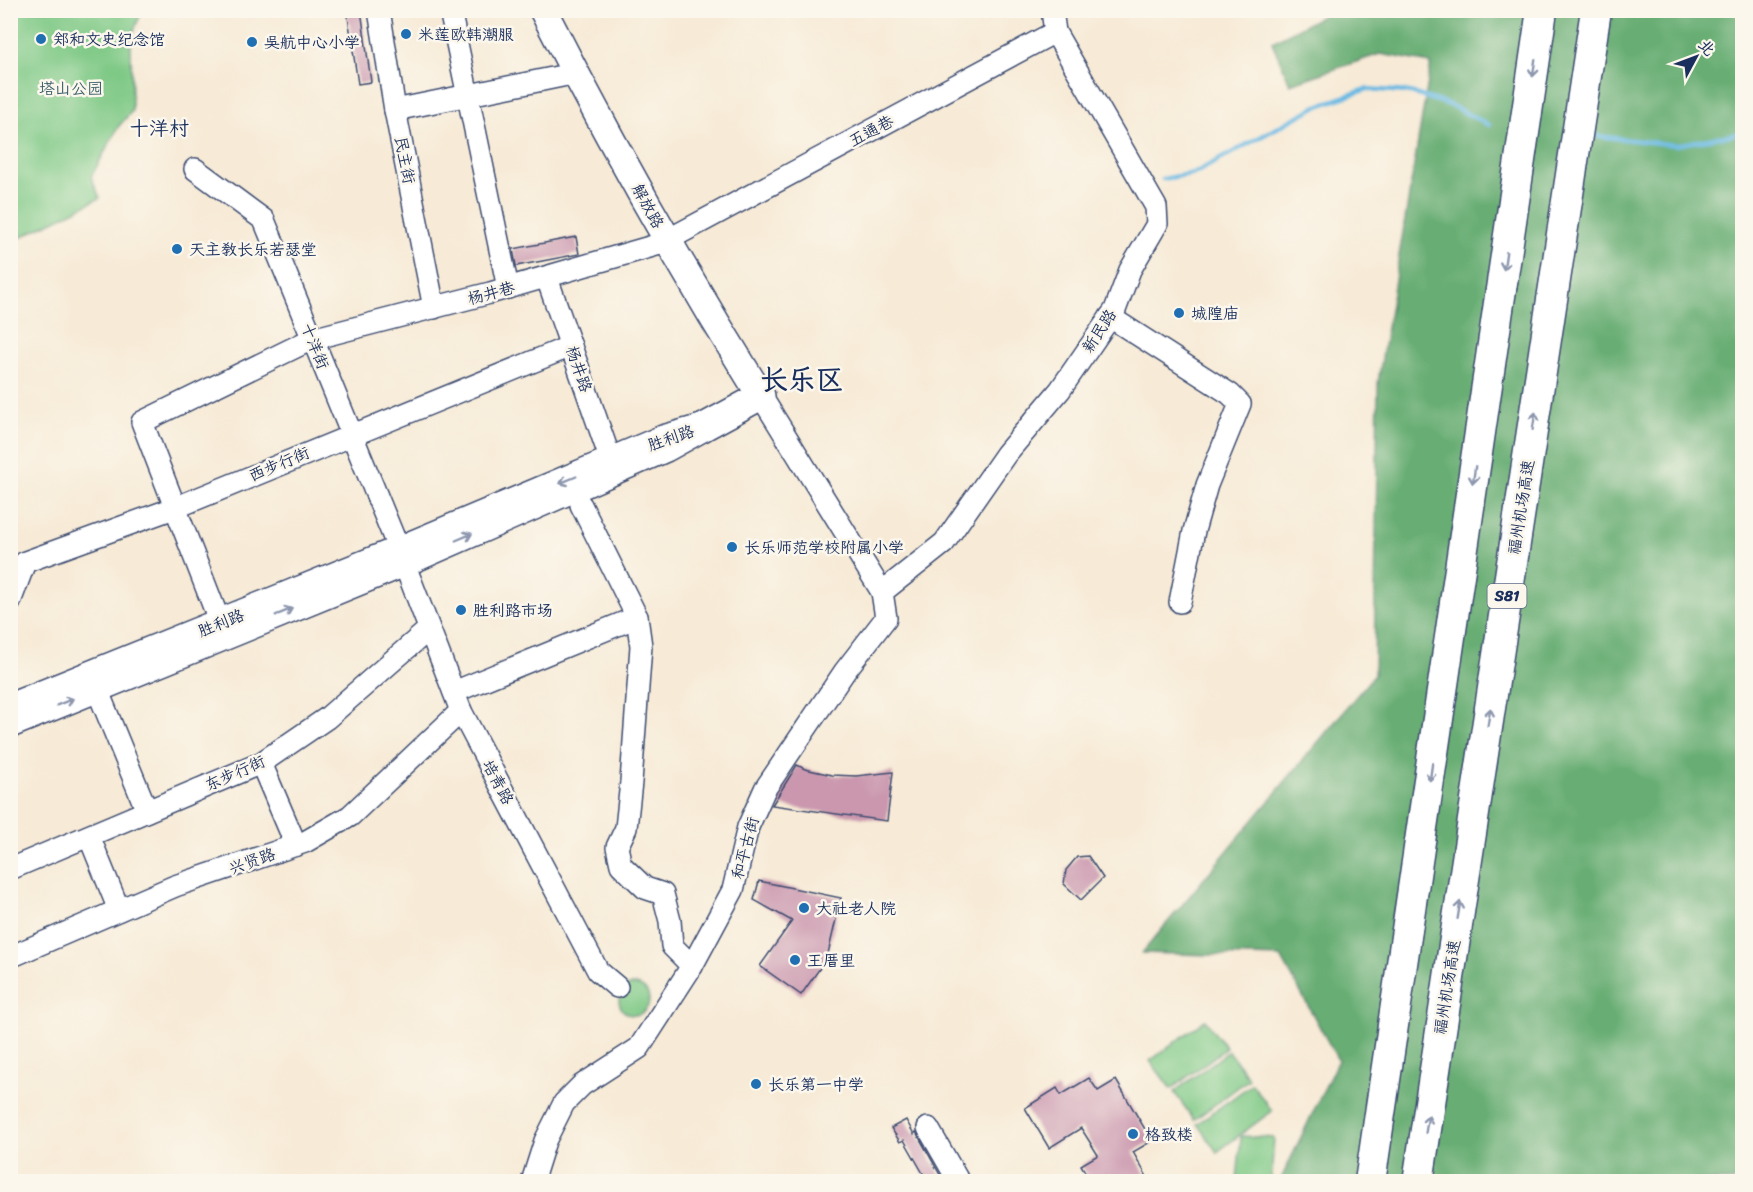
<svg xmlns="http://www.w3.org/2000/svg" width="1753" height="1192" font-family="Sriracha,'LXGW WenKai TC',sans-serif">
	<rect width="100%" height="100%" fill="#fbf7ec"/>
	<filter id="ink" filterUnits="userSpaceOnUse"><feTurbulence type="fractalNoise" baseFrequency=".0167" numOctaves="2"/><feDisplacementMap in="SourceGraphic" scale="12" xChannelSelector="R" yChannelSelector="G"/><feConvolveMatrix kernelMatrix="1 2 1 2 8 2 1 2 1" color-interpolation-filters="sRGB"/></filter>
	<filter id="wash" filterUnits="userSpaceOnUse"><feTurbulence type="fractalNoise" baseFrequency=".008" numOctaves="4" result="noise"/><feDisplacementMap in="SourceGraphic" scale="24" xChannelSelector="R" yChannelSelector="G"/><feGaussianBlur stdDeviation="1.35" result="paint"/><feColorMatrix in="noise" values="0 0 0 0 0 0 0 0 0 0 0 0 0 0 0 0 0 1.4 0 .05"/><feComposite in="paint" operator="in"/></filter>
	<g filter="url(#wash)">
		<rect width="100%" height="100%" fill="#f7ead6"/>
		<g fill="#7fc986" stroke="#4d7c72" stroke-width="1.5">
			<polygon points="11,10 142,11 131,38 132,111 119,126 91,177 100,198 11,242"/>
			<circle cx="634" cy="1000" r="15"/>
			<polygon points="1205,1020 1226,1048 1171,1089 1150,1061"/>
			<polygon points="1229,1051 1249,1079 1194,1120 1174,1092"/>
			<polygon points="1252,1084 1272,1111 1217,1152 1197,1124"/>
			<polygon points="1241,1136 1274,1138 1271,1181 1237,1181"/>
		</g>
		<polygon fill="#67ad73" stroke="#416e68" stroke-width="1.5" points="1331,11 1742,11 1742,1181 1280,1181 1338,1060 1281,957 1142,953 1374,675 1378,382 1431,63 1380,54 1290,84 1272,42"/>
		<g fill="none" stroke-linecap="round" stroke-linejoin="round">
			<g stroke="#69b9e3" stroke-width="4.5">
				<polyline points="1597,136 1676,145 1742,133"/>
				<polyline points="1163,179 1195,173 1315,107 1367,89 1408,92 1450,105 1489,125"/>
			</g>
		</g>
		<g id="blocks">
			<g fill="#ca97ae">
				<polygon points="347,10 361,10 371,82 358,84"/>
				<polygon points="576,237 579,254 516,266 513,249"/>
				<polygon points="797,765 805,769 832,775 856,776 893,772 887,821 772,805"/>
				<polygon points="1088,856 1103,878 1081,900 1064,884 1066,870 1077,857"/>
				<polygon points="759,881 841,898 827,958 801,995 760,966 792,921 754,900"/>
				<polygon points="1089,1078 1098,1091 1116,1080 1152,1141 1133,1152 1150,1182 1091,1182 1081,1165 1098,1155 1081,1128 1049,1148 1025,1108 1057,1088 1061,1095"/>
				<polygon points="906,1120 914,1134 916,1132 944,1182 928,1182 904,1140 900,1142 891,1128"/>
			</g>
		</g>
	</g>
	<g filter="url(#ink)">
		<use href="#blocks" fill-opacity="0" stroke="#3c4b70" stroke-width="1.5"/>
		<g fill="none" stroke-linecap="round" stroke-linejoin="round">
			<g stroke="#3c4b70" stroke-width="24">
				<g id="minor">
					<polyline points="379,10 395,110 434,308"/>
					<polyline points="450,10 508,288"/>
					<polyline points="395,110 567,75"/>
					<polyline points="195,169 264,220 399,550"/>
					<polyline points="547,278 611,461"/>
					<polyline points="1110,317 1230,394 1240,404 1207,485 1194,531 1180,602"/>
					<polyline points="404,563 461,711 598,971 617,987"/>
					<polyline points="882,592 944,543 1006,454 1060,390 1115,310 1130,270 1157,224 1156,207 1055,32"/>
					<polyline points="10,602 25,562 177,507 571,346"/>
					<polyline points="637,617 641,646 631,782 626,828 617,847 621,865 645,888 663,894 670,921 672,946 692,966"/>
					<polyline points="220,623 142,422 312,339 490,293 660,244 1055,32 1052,10"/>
					<polyline points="97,689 147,811"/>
					<polyline points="454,692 637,617 581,505"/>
					<polyline points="261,763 296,845"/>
					<polyline points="89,836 119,910"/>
					<polyline points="10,869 261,763 327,718 429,629"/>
					<polyline points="10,957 175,886 305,842 350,816 461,711"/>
					<polyline points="928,1128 959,1182"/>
					<polyline points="532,1182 545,1141 564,1103 582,1085 639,1048 692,966 733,890 748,827 765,789 845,671 886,618 882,592 761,396"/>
				</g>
			</g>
			<g stroke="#3c4b70" stroke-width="30">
				<g id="major">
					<path d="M543,10C610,142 683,271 761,396L702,428"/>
					<polyline points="10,707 399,550 663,439 702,428 666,448 404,563 10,724"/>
				</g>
			</g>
			<g stroke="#3c4b70" stroke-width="33">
				<g id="highway">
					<polyline points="1370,1182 1542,10"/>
					<polyline points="1418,1182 1596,10"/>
				</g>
			</g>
			<use href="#minor" stroke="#fff" stroke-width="21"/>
			<use href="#major" stroke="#fff" stroke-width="27"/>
			<use href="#highway" stroke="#fff" stroke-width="30"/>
		</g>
		<defs><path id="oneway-shaft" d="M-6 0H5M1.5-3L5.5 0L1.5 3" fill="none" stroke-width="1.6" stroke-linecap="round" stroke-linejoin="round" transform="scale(1.5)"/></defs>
		<g stroke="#8d97ae">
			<use href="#oneway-shaft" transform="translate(1534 68) rotate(98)"/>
			<use href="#oneway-shaft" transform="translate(1505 261) rotate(98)"/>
			<use href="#oneway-shaft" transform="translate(1534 421) rotate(-81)"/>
			<use href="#oneway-shaft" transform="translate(1474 475) rotate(98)"/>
			<use href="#oneway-shaft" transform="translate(568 480) rotate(157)"/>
			<use href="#oneway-shaft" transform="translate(464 537) rotate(-23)"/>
			<use href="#oneway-shaft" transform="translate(284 612) rotate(-22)"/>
			<use href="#oneway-shaft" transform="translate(65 702) rotate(-22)"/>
			<use href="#oneway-shaft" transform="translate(1489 717) rotate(-81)"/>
			<use href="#oneway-shaft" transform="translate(1431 772) rotate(98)"/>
			<use href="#oneway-shaft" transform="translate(1459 910) rotate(-81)"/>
			<use href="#oneway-shaft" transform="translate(1427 1124) rotate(-81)"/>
		</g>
	</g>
	<g fill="#1f6fb2" stroke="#fbf7ec" stroke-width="2">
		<circle cx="406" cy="34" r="6"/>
		<circle cx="41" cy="39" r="6"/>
		<circle cx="252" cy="42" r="6"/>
		<circle cx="177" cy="249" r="6"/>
		<circle cx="1179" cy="313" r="6"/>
		<circle cx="732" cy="547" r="6"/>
		<circle cx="461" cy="610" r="6"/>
		<circle cx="804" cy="908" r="6"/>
		<circle cx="795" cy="960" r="6"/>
		<circle cx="756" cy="1084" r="6"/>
		<circle cx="1133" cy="1134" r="6"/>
	</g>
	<g text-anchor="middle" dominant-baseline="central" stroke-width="5" stroke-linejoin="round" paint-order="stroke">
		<rect fill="#fbf7ec" stroke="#5e6b89" stroke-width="1.5" x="1487.5" y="584" width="39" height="24" rx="4.5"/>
		<g font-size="15" font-weight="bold" fill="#1b2f5e">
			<text x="1507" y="596">S81</text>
		</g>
		<g font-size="16" fill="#1b2f5e" stroke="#fbf7ec" text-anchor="start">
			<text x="418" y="34">米莲欧韩潮服</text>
			<text x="53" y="39">郑和文史纪念馆</text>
			<text x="264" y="42">吴航中心小学</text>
			<text x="189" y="249">天主教长乐若瑟堂</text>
			<text x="1191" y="313">城隍庙</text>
			<text x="744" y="547">长乐师范学校附属小学</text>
			<text x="473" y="610">胜利路市场</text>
			<text x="816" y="908">大社老人院</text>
			<text x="807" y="960">王厝里</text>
			<text x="768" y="1084">长乐第一中学</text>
			<text x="1145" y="1134">格致楼</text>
		</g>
		<g font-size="16" fill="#395d6a" stroke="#fbf7ec">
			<text x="71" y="88">塔山公园</text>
		</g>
		<g font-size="16" fill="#1b2f5e" stroke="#fbf7ec">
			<text transform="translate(871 131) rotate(-28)">五通巷</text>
			<text transform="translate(405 160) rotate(79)">民主街</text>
			<text transform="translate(648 206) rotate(61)">解放路</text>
			<text transform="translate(491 293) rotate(-15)">杨井巷</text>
			<text transform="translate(1099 331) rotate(-57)">新民路</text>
			<text transform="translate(315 346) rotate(68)">十洋街</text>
			<text transform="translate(579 369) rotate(71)">杨井路</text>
			<text transform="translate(671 438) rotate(-19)">胜利路</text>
			<text transform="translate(279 464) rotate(-23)">西步行街</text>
			<text transform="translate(1521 507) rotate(-81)">福州机场高速</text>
			<text transform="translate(221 623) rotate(-22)">胜利路</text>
			<text transform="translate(235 773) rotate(-24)">东步行街</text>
			<text transform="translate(498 782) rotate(62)">培青路</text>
			<text transform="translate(745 848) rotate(-75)">和平古街</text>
			<text transform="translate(252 861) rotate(-20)">兴贤路</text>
			<text transform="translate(1447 987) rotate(-81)">福州机场高速</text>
		</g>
		<g font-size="20" fill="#1b2f5e" stroke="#fbf7ec">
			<text x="159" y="128">十洋村</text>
		</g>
		<g font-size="28" font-weight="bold" fill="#1b2f5e" stroke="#fbf7ec">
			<text x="802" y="379">长乐区</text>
		</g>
	</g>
	<rect width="1753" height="1192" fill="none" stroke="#fbf7ec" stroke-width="36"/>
	<g transform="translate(1696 57) rotate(49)" stroke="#fbf7ec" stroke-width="4.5" paint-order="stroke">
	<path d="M0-4.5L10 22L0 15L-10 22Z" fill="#1b2f5e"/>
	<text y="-9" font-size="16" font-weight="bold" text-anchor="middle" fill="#1b2f5e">北</text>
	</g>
</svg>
